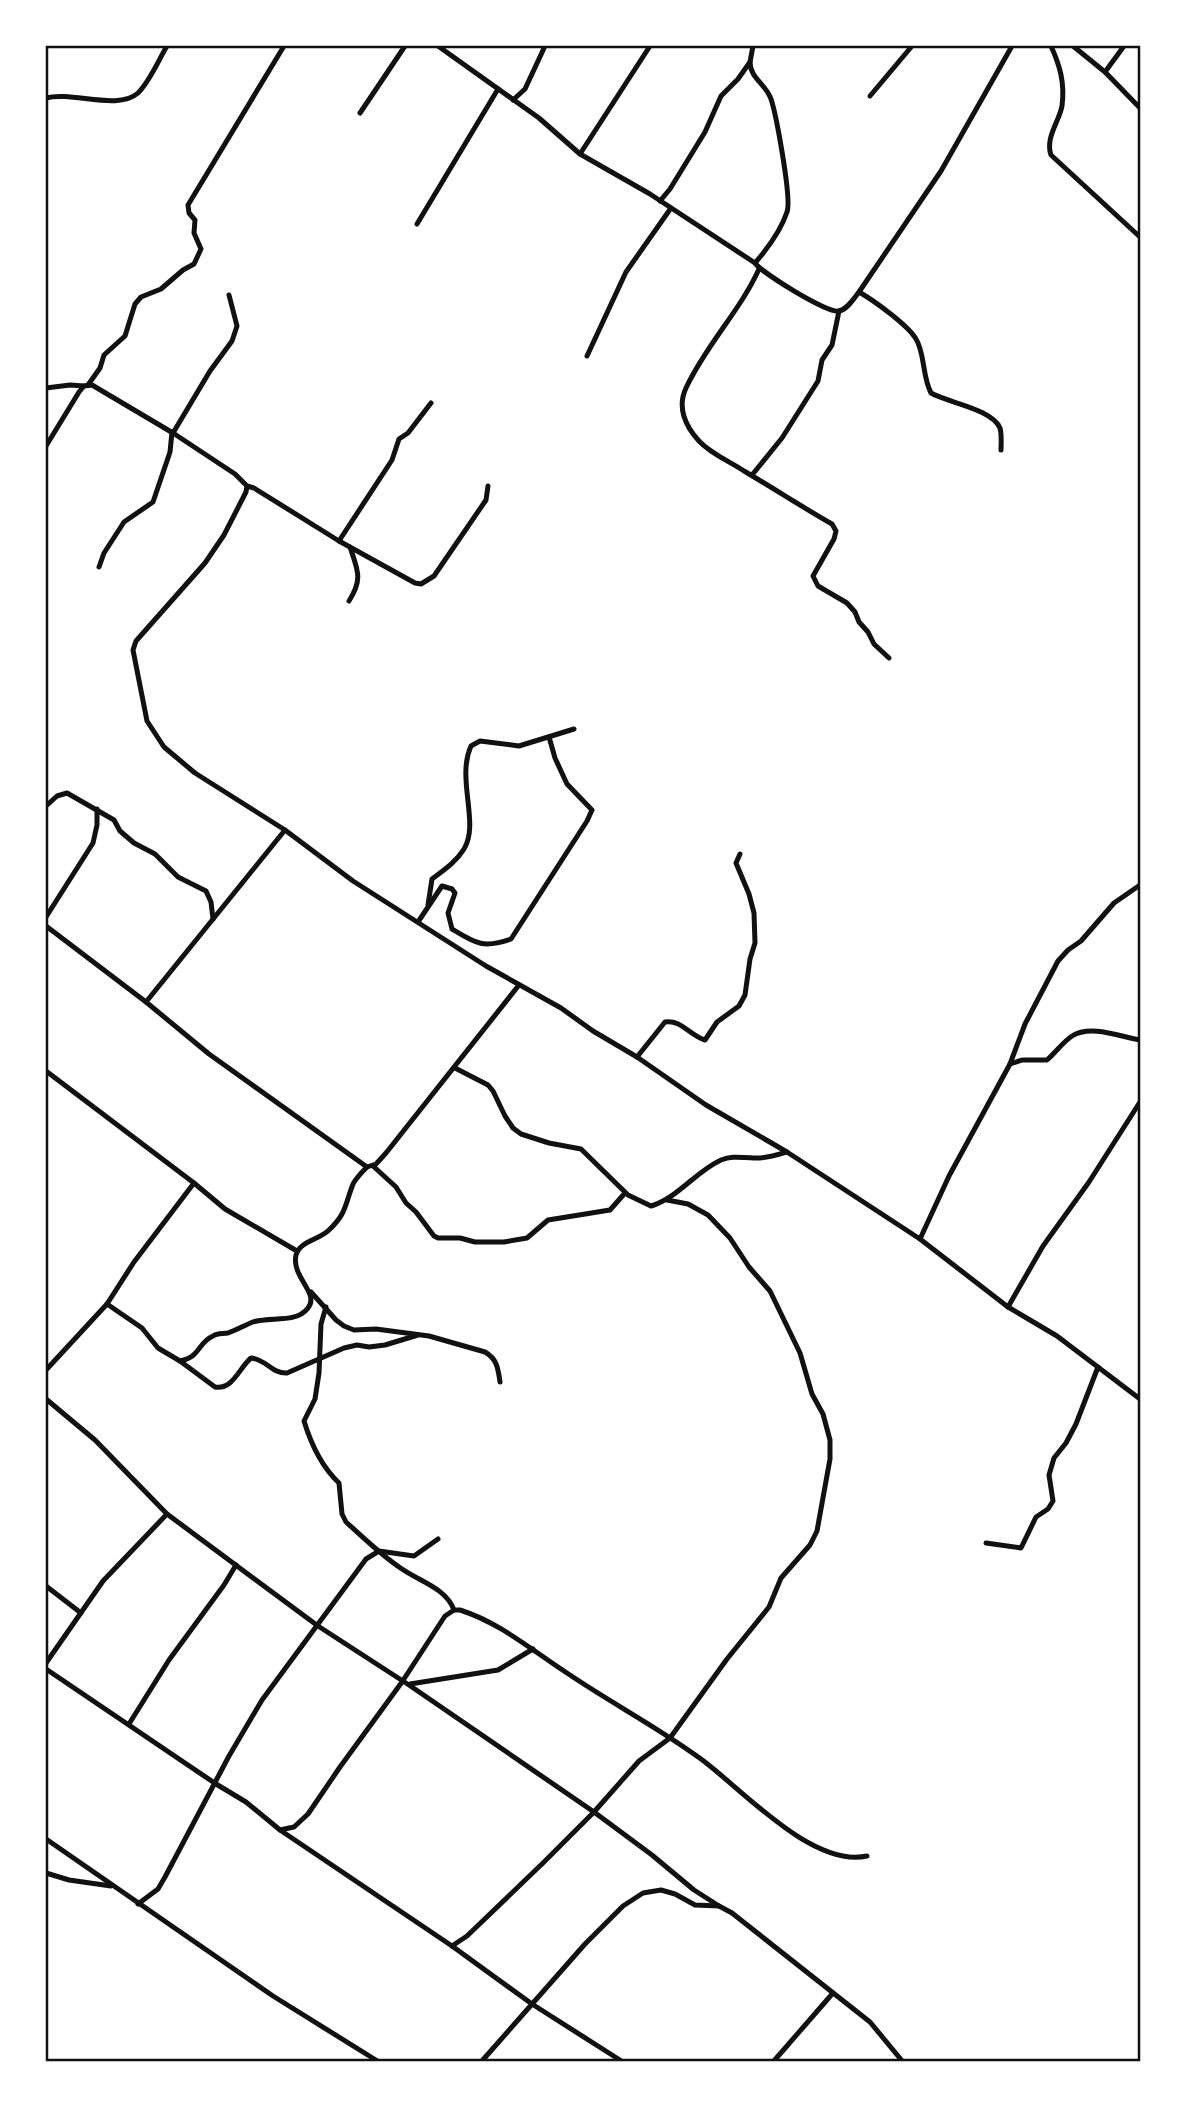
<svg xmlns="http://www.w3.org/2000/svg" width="1186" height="2107" font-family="Roboto,sans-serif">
	<rect width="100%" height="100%" fill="#fff"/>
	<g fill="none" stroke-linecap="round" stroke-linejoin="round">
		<g stroke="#111" stroke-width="5">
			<path d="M438,46L539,118L580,154L650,194L755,263C762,273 828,314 839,311C848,309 854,298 859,292L941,171L1012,46"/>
			<path d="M1051,46C1060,66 1065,83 1062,106C1059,122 1045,138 1051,155L1140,237"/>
			<polyline points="1073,46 1105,72 1140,108"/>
			<path d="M750,62C750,78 766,84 771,99C776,114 792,199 787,212C781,230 768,248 755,263"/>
			<polyline points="1105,72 1124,46"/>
			<polyline points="870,96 912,46"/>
			<path d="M46,98C72,91 118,111 138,93C150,81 158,61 167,46"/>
			<polyline points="513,100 525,89 545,46"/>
			<polyline points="360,113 405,46"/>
			<polyline points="580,154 650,46"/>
			<polyline points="660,201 670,189 705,132 721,96 738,79 750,62 753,46"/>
			<polyline points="417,224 498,89"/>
			<path d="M759,269C740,311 706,345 686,388C677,407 685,426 699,441C711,454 729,461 744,471C773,488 802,507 832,524L836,531L834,539L813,576L818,586L847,603L855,612L859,622L868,632L874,644L889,658"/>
			<path d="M859,292C873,300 908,325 916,339C925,353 922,376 931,393C949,403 992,409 1000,428C1002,435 1001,443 1001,450"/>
			<polyline points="587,356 626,272 671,208"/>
			<polyline points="88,385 100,368 104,355 125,336 135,304 141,297 161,289 183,270 194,264 201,249 194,233 195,220 189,213 188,205 284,46"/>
			<polyline points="46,388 70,385 84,386"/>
			<polyline points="173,433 210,371 232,341 237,326 229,295"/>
			<polyline points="46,446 79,392 84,386 92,385 173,433 235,474 247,486 246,492 224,535 205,563 136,641 133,650 147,721 164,747 195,773 285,830 353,881 486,966 561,1008 593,1031 637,1057 706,1105 787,1152 920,1239 1008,1307 1057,1336 1140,1399"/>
			<polyline points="752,475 782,438 818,381 822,360 832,345 839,311"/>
			<polyline points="247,486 254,488 339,541 415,583 421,584 434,576 486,500 488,486"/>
			<polyline points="339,541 392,460 399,439 408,433 431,403"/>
			<polyline points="99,567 104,553 124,522 153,502 170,452 172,432"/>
			<path d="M349,601C363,579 358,571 350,547"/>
			<polyline points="46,806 57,796 67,793 114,820 120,831 134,843 155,854 178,877 206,891 211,902 213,919"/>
			<path d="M428,905L432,879C444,870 456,862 464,849C480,823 456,779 471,746L480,741L519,746L574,729"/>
			<polyline points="46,917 93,843 97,825 97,809"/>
			<path d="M418,922L442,886L452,889L455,893L448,913L452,929C475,943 483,949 511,939L587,821L592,810L567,784L555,758L549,737"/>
			<polyline points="46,926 146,1002 209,1054 367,1167 376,1164 386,1153 519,985"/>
			<polyline points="146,1002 285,830"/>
			<path d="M637,1057L665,1022C681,1019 690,1036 705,1040L717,1022L739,1006L745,995L750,959L755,943L754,913L749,894L736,863L740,854"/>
			<path d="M1010,1064L1022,1060H1047C1056,1052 1063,1042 1072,1036C1091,1024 1121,1037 1140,1040"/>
			<path d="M455,1068L488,1085L493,1091L505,1116L513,1128L521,1134L549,1143L581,1149L628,1195L651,1206C679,1197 695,1172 721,1160C733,1155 742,1158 754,1158C765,1159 777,1155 787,1152"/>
			<polyline points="46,1071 194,1183 225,1209 297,1251"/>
			<polyline points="373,1166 396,1187 406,1203 416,1212 434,1236 438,1238 460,1238 475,1242 504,1242 527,1238 548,1220 610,1210 625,1193"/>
			<polyline points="920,1239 949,1176 1010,1064 1025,1024 1058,961 1068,950 1081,941 1114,903 1140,885"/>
			<path d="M311,1292L336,1320L344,1326L354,1330L376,1329L429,1336L485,1352C497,1359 498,1368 500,1382"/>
			<path d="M107,1304L142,1328L158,1348L180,1361C202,1356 197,1343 213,1336C217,1333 223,1334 228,1333C237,1330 245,1325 253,1322C270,1316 296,1324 308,1308C320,1293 291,1277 296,1255C300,1241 319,1240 329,1230C347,1213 345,1204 353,1184C356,1178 362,1172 367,1167"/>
			<path d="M326,1307L321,1324L319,1373L315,1399L304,1421C311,1444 322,1467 339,1483L342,1514L346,1522C364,1538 382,1556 402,1569C419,1581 446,1588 454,1610"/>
			<polyline points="1008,1307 1043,1246 1089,1182 1140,1102"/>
			<path d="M180,1361L215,1387C233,1390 239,1368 251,1358C266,1359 272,1374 287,1373L344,1348L357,1345L369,1347L385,1345L418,1335"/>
			<polyline points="46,1370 107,1304 134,1262 194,1183"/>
			<polyline points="46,1399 95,1440 167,1514 318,1626 409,1685 594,1812 652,1855 694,1890 719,1906"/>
			<polyline points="986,1543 1021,1548 1036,1517 1048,1509 1053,1501 1049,1475 1054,1458 1066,1443 1076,1424 1098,1367"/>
			<polyline points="46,1586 81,1613"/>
			<polyline points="46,1663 103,1581 167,1514"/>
			<polyline points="46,1669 216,1784 246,1802 280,1830 452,1946 532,2004 623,2062"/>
			<polyline points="410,1684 498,1670 533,1649"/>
			<polyline points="129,1724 169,1660 224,1585 236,1565"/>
			<path d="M280,1830L294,1827L308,1814L340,1767L402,1682L445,1616L454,1610H460C501,1623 534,1652 570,1675C613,1704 659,1728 701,1759C742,1789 812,1868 867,1856"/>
			<polyline points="46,1839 273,1996 379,2062"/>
			<polyline points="46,1873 69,1880 111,1886"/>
			<polyline points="138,1904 158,1889 165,1877 229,1756 262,1700 366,1559 379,1551 414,1556 438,1539"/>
			<polyline points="452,1946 467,1936 544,1862 594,1812 639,1761 670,1738 727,1659 769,1607 781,1578 810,1545 817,1531 830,1459 830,1440 823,1414 812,1394 800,1353 770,1291 749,1267 730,1238 708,1215 688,1204 667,1200"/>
			<polyline points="481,2062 585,1944 623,1906 643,1893 661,1890 675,1894 695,1905 719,1906 732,1913 870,2022 903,2062"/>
			<polyline points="773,2062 833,1993"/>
		</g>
	</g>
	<rect width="1186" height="2107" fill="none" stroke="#ffffff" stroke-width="94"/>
	<rect x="47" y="47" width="1092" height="2013" fill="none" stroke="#111" stroke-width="2.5"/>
</svg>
